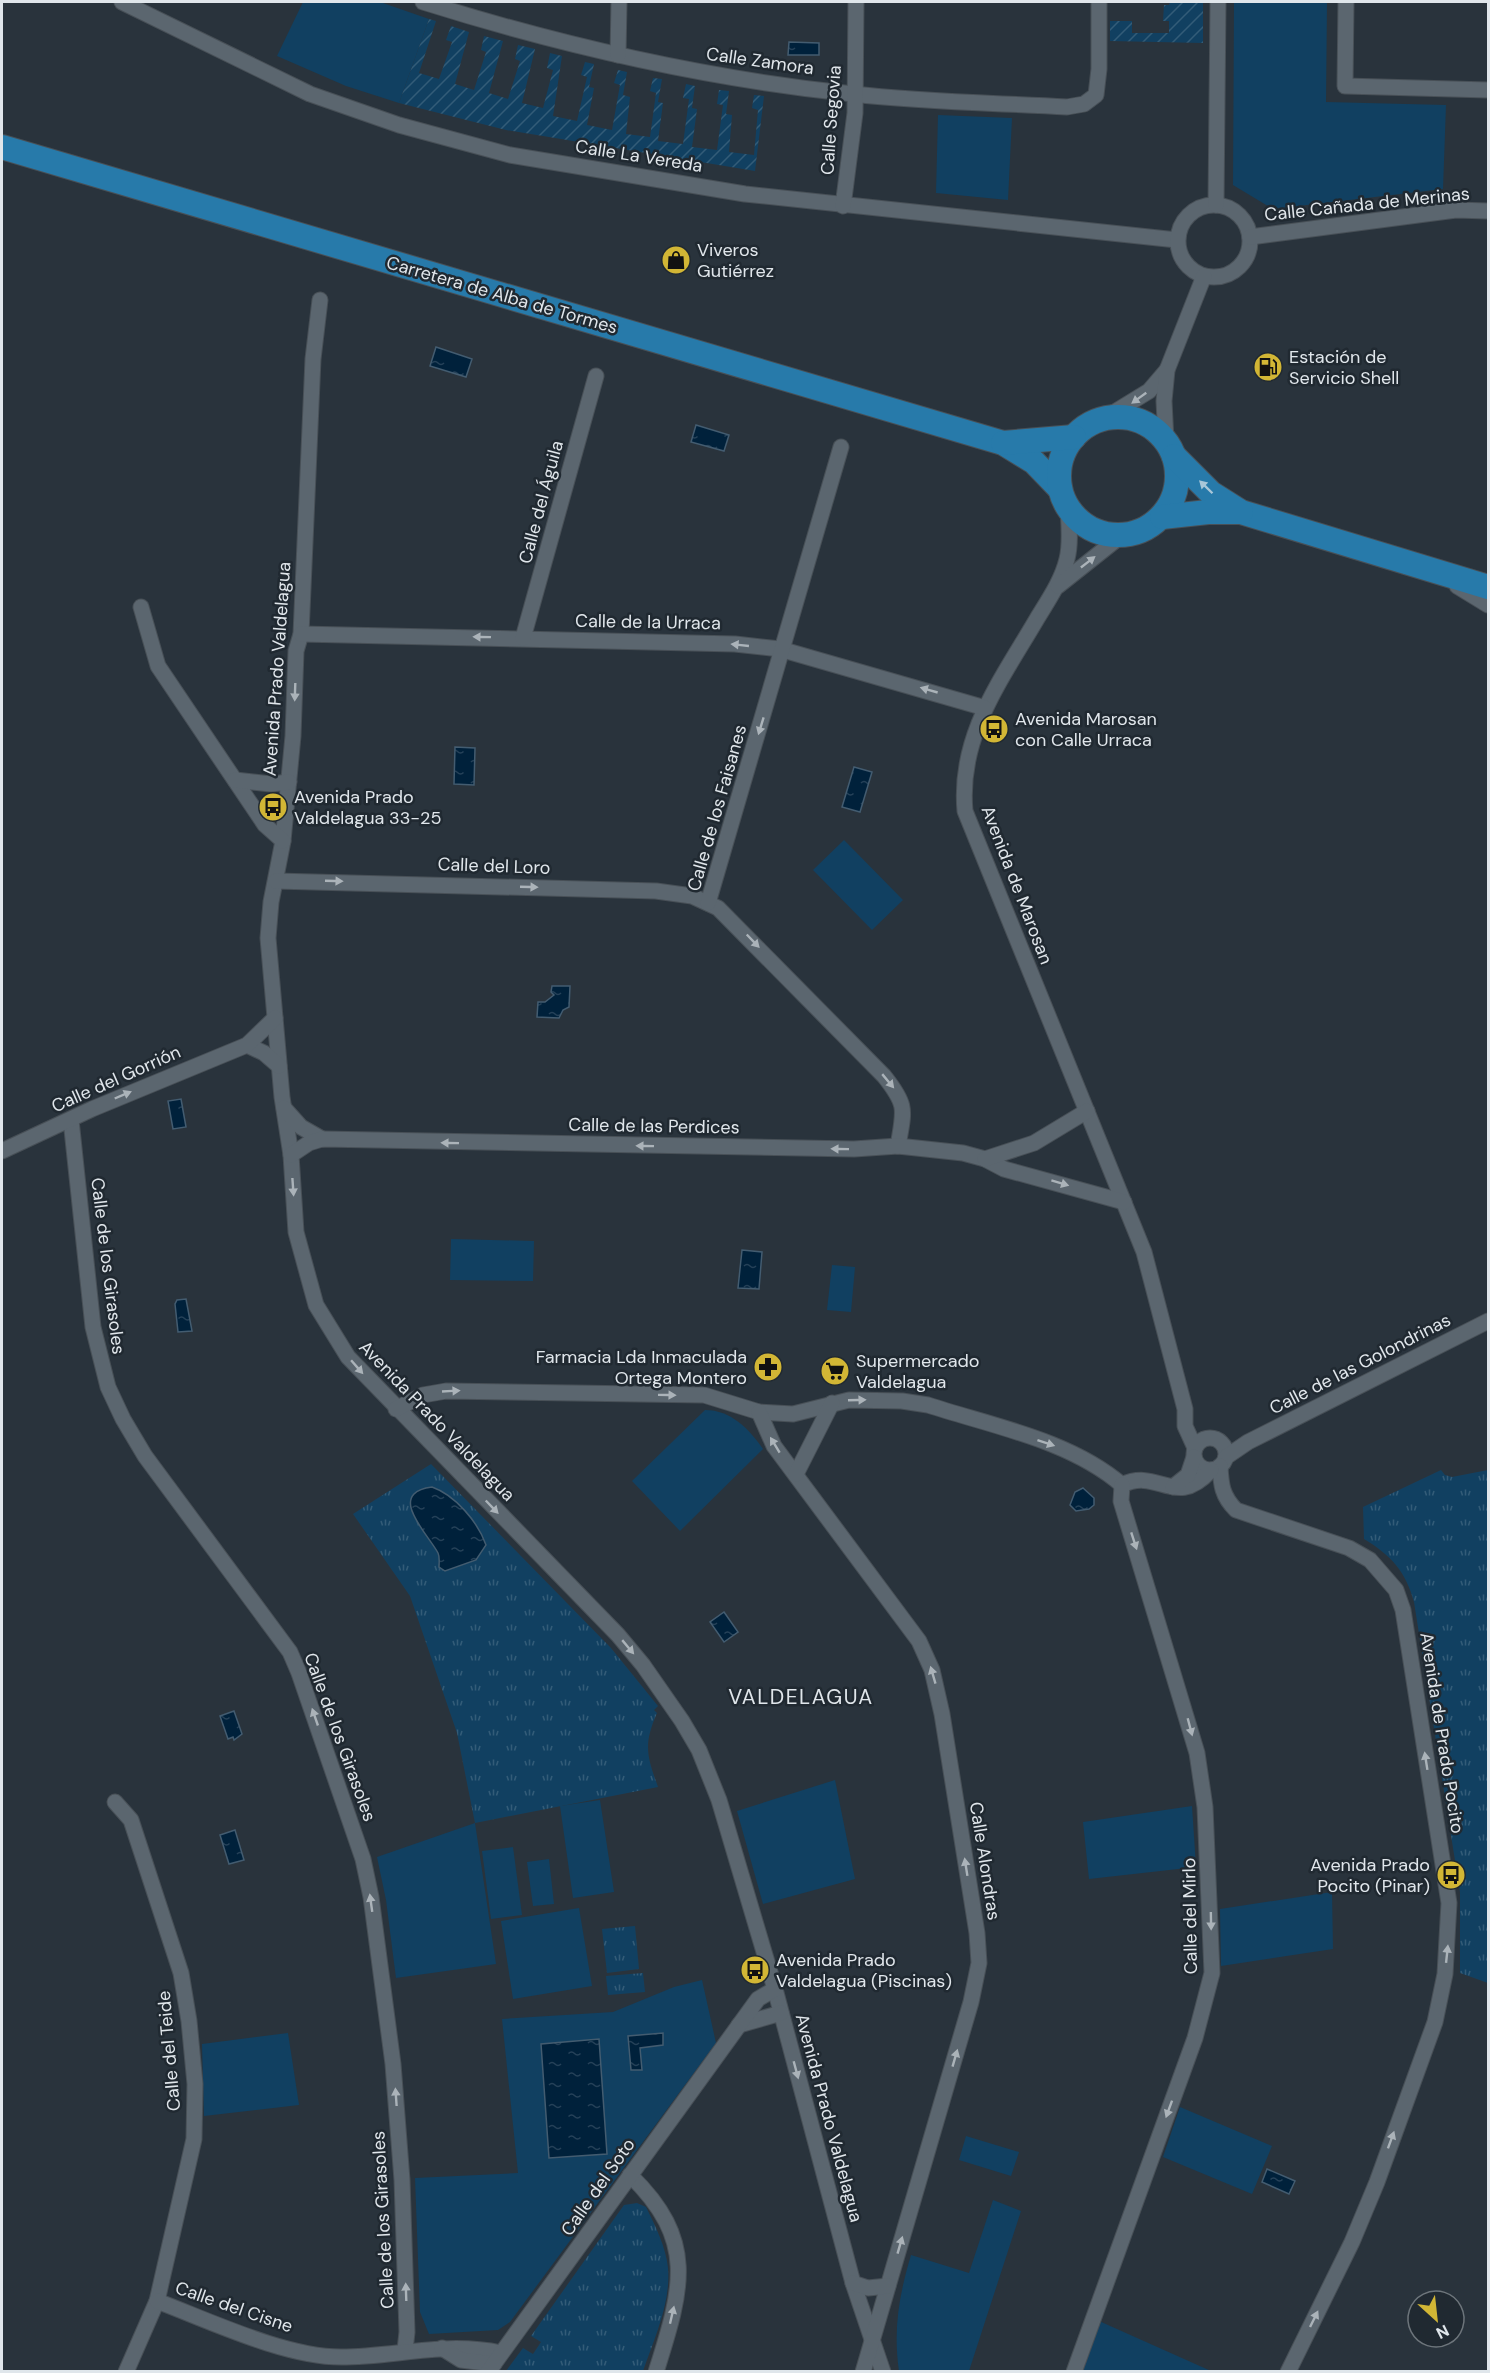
<svg xmlns="http://www.w3.org/2000/svg" width="1490" height="2373" font-family="'DM Sans',sans-serif">
	<defs>
		<pattern id="park-tufts" width="24" height="20" patternUnits="userSpaceOnUse" patternTransform="scale(1.5)"><rect width="24" height="20" fill="#114061"/><path d="M3 7l-1-3M5 7V3M7 7l1-3M15 17l-1-3M17 17v-4M19 17l1-3" fill="none" stroke="#335c78"/></pattern>
		<pattern id="garden-furrows" width="10" height="10" patternUnits="userSpaceOnUse" patternTransform="scale(1.5)"><rect width="10" height="10" fill="#114061"/><path d="M-1 1l2-2M0 10L10 0M9 11l2-2" fill="none" stroke="#335c78"/></pattern>
		<pattern id="water-ripples" width="26" height="14" patternUnits="userSpaceOnUse" patternTransform="scale(1.5)"><rect width="26" height="14" fill="#00213b"/><path d="M2 4q2-2 4 0t4 0M15 11q2-2 4 0t4 0" fill="none" stroke="#254158"/></pattern>
	</defs>
	<rect width="100%" height="100%" fill="#29333c"/>
	<g fill="#114061">
		<polygon points="303,2 380,2 429,19 399,103 346,86 277,56"/>
		<polygon points="1234,2 1327,2 1326,102 1446,105 1443,189 1273,209 1233,185"/>
		<polygon points="938,115 1012,118 1008,200 936,193"/>
		<polygon points="844,840 903,900 872,930 813,870"/>
		<polygon points="451,1239 534,1241 533,1281 450,1280"/>
		<polygon points="832,1265 855,1267 851,1312 827,1310"/>
		<path d="M705,1410C731,1410 749,1429 763,1449L680,1531L632,1481Z"/>
		<polygon points="835,1780 855,1879 763,1904 737,1811"/>
		<polygon points="600,1800 614,1892 573,1898 560,1806"/>
		<polygon points="1192,1806 1196,1867 1089,1879 1083,1822"/>
		<polygon points="475,1823 496,1964 396,1978 386,1900 377,1857"/>
		<polygon points="513,1847 522,1915 491,1919 482,1851"/>
		<polygon points="549,1859 554,1904 533,1906 527,1862"/>
		<polygon points="1332,1892 1333,1949 1221,1966 1220,1909"/>
		<polygon points="579,1908 592,1986 513,1999 501,1921"/>
		<polygon points="702,1980 716,2043 510,2322 498,2330 429,2334 420,2312 415,2178 518,2173 502,2019 613,2012 674,1987"/>
		<polygon points="288,2033 299,2105 204,2116 202,2044"/>
		<polygon points="1180,2107 1272,2146 1252,2194 1163,2157"/>
		<polygon points="966,2136 1019,2152 1011,2176 959,2160"/>
		<path d="M993,2200L1021,2211L969,2371H899C893,2330 899,2295 911,2255L969,2273Z"/>
		<polygon points="1099,2321 1211,2371 1082,2372"/>
	</g>
	<g fill="url(#park-tufts)">
		<path d="M431,1464L611,1648L658,1706L654,1710L657,1713C643,1745 647,1756 658,1787L475,1823L457,1733L410,1596L353,1514Z"/>
		<path d="M1441,1470L1445,1475L1452,1477L1488,1470V1983L1460,1973V1892L1414,1602C1406,1572 1391,1555 1364,1539L1363,1507Z"/>
		<polygon points="635,1926 639,1969 607,1973 602,1929"/>
		<polygon points="643,1973 645,1992 608,1995 606,1976"/>
		<path d="M637,2203L646,2207C655,2225 666,2247 668,2268C671,2303 654,2339 643,2371H506L523,2348L533,2354L541,2342L531,2336L624,2205Z"/>
	</g>
	<g fill="url(#garden-furrows)">
		<polygon points="1170,2 1203,2 1203,43 1110,41 1110,21 1132,21 1132,33 1169,33 1169,21 1163,21 1164,5 1169,5"/>
		<polygon points="429,19 436,21 419,73 439,79 452,42 446,40 451,26 469,32 455,84 474,90 486,52 481,50 484,36 503,41 489,93 508,99 520,61 515,59 518,45 535,49 522,103 543,108 553,70 547,68 550,53 562,56 553,116 577,121 587,77 581,75 585,62 594,64 589,87 594,88 587,125 612,130 620,85 614,83 618,70 627,72 623,95 630,97 626,134 650,137 656,93 650,91 653,78 662,79 658,102 663,103 658,141 683,144 689,99 683,98 686,84 695,86 692,108 697,109 692,147 717,150 723,105 717,104 719,90 729,91 726,114 732,115 729,152 754,155 758,110 752,108 754,95 764,96 755,171 506,130 399,103"/>
	</g>
	<g fill="url(#water-ripples)" stroke="#435c70" stroke-width="1.5">
		<polygon points="789,42 819,43 819,55 788,55"/>
		<polygon points="436,347 472,359 466,377 430,366"/>
		<polygon points="696,425 729,435 724,451 691,442"/>
		<polygon points="455,747 475,748 474,785 454,784"/>
		<polygon points="854,767 872,772 860,812 842,807"/>
		<polygon points="552,986 570,986 569,1007 563,1010 559,1018 537,1017 538,1002 545,1002 554,995 551,992"/>
		<polygon points="181,1099 186,1127 173,1129 168,1101"/>
		<polygon points="742,1250 762,1252 759,1289 738,1288"/>
		<polygon points="186,1299 192,1331 178,1332 175,1304 177,1300"/>
		<path d="M432,1487C455,1495 478,1522 486,1545L476,1560L445,1571L439,1567C439,1563 440,1557 438,1553C428,1534 385,1493 432,1487Z"/>
		<polygon points="1083,1488 1094,1498 1094,1505 1089,1509 1076,1511 1070,1505 1075,1492"/>
		<polygon points="724,1612 738,1632 724,1642 710,1622"/>
		<polygon points="234,1711 242,1734 234,1740 233,1737 228,1739 220,1716"/>
		<polygon points="235,1830 244,1860 229,1864 220,1835"/>
		<polygon points="663,2033 663,2045 640,2048 642,2070 631,2070 628,2036"/>
		<polygon points="599,2039 607,2154 549,2158 541,2044"/>
		<polygon points="1267,2169 1295,2181 1289,2194 1262,2182"/>
	</g>
	<g fill="none" stroke-linecap="round" stroke-linejoin="round">
		<g stroke="#485057" stroke-width="17">
			<g id="street">
				<polyline points="122,2 310,94 399,125 510,155 745,194 1177,240"/>
				<path d="M423,2C563,46 708,79 853,94C924,102 996,103 1067,107L1084,104L1096,95L1099,69V2"/>
				<polyline points="1346,2 1345,86 1488,90"/>
				<polyline points="618,55 619,2"/>
				<circle cx="1214" cy="241" r="36"/>
				<polyline points="1216,205 1218,2"/>
				<polyline points="843,206 855,113 856,2"/>
				<polyline points="1250,237 1456,210 1488,211"/>
				<polyline points="320,300 313,359 301,634 296,651 293,736 283,841 271,902 268,938 282,1097 291,1155 296,1232 316,1305 348,1357 618,1635 643,1665 682,1721 699,1750 719,1800 775,1989 853,2283 883,2372"/>
				<polyline points="1105,418 1149,391 1167,370"/>
				<polyline points="1166,441 1164,401 1167,370 1204,276"/>
				<path d="M1068,509C1069,525 1071,543 1067,559C1062,580 1049,599 1038,617C1002,679 958,735 965,811L1144,1252L1185,1409V1426L1195,1448"/>
				<polyline points="1058,586 1121,536"/>
				<polyline points="1457,586 1488,605"/>
				<polyline points="141,607 158,666 265,825 283,841"/>
				<polyline points="301,634 735,644 780,649 985,708"/>
				<polyline points="523,638 596,376"/>
				<polyline points="235,780 271,784 289,782"/>
				<path d="M276,881L656,891L692,896L718,908L884,1076C908,1106 904,1110 898,1146"/>
				<polyline points="708,903 841,447"/>
				<polyline points="247,1045 264,1053 279,1066"/>
				<polyline points="284,1108 301,1127 322,1139"/>
				<polyline points="71,1120 93,1327 108,1387 123,1419 145,1456 290,1652 299,1673 363,1859 371,1897 393,2064 402,2180 407,2332 405,2350"/>
				<polyline points="2,1151 92,1109 247,1045 275,1018"/>
				<polyline points="291,1155 309,1143 322,1139 854,1149 898,1146 963,1153 985,1159 1004,1169 1124,1202"/>
				<polyline points="985,1159 1034,1143 1087,1111"/>
				<path d="M396,1409L423,1395L446,1391L704,1395L759,1412L793,1414L849,1400L902,1401L928,1405C992,1426 1070,1440 1122,1485"/>
				<polyline points="759,1412 774,1446 919,1641 932,1670 942,1714 977,1933 979,1963 971,2002 863,2372"/>
				<circle cx="1210" cy="1454" r="16"/>
				<polyline points="1226,1457 1248,1442 1488,1321"/>
				<path d="M1220,1466C1221,1485 1222,1496 1236,1510L1349,1548L1370,1560L1396,1590L1403,1610L1449,1903L1445,1974L1435,2022L1377,2182L1352,2242L1288,2372"/>
				<polyline points="796,1474 832,1403"/>
				<path d="M1122,1485C1159,1467 1175,1510 1211,1470"/>
				<polyline points="1173,1487 1188,1475 1194,1457"/>
				<polyline points="115,1802 131,1820 181,1973 189,2021 195,2084 194,2139 157,2301 126,2372"/>
				<polyline points="739,2025 781,2013"/>
				<path d="M630,2175C698,2241 682,2289 656,2372"/>
				<polyline points="853,2283 868,2288 888,2286"/>
				<path d="M157,2301C210,2321 285,2357 341,2357C396,2357 445,2341 501,2353"/>
				<polyline points="442,2348 461,2360 494,2364"/>
				<polyline points="488,2372 758,1999 775,1989"/>
				<polyline points="1074,2372 1195,2038 1212,1973 1205,1807 1197,1753 1121,1501 1122,1485"/>
			</g>
		</g>
		<g stroke="#485057" stroke-width="26">
			<g id="primary">
				<polyline points="2,147 1003,443 1034,462 1060,489"/>
				<circle cx="1118" cy="476" r="59"/>
				<polyline points="1003,443 1074,437"/>
				<polyline points="1174,456 1211,493 1241,512 1488,587"/>
				<polyline points="1162,517 1208,512 1241,512"/>
			</g>
		</g>
		<use href="#street" stroke="#5b666f" stroke-width="15"/>
		<use href="#primary" stroke="#277aaa" stroke-width="24"/>
	</g>
	<defs><path id="oneway-solid" d="M-6-.8H1V-3.2L6.5 0L1 3.2V.8H-6Z" transform="scale(1.5)"/></defs>
	<g fill="#abb3b9">
		<use href="#oneway-solid" transform="translate(1139 398) rotate(144)"/>
		<use href="#oneway-solid" transform="translate(1088 562) rotate(-38)"/>
		<use href="#oneway-solid" transform="translate(482 637) rotate(-179)"/>
		<use href="#oneway-solid" transform="translate(740 645) rotate(-174)"/>
		<use href="#oneway-solid" transform="translate(929 690) rotate(-164)"/>
		<use href="#oneway-solid" transform="translate(295 692) rotate(92)"/>
		<use href="#oneway-solid" transform="translate(761 726) rotate(107)"/>
		<use href="#oneway-solid" transform="translate(334 881) rotate(2)"/>
		<use href="#oneway-solid" transform="translate(529 887) rotate(2)"/>
		<use href="#oneway-solid" transform="translate(753 941) rotate(46)"/>
		<use href="#oneway-solid" transform="translate(888 1081) rotate(50)"/>
		<use href="#oneway-solid" transform="translate(123 1095) rotate(-23)"/>
		<use href="#oneway-solid" transform="translate(450 1143) rotate(-179)"/>
		<use href="#oneway-solid" transform="translate(645 1146) rotate(-179)"/>
		<use href="#oneway-solid" transform="translate(840 1149) rotate(-179)"/>
		<use href="#oneway-solid" transform="translate(1060 1183) rotate(17)"/>
		<use href="#oneway-solid" transform="translate(293 1187) rotate(86)"/>
		<use href="#oneway-solid" transform="translate(357 1367) rotate(49)"/>
		<use href="#oneway-solid" transform="translate(451 1391) rotate(-3)"/>
		<use href="#oneway-solid" transform="translate(667 1395) rotate(1)"/>
		<use href="#oneway-solid" transform="translate(857 1400) rotate(-2)"/>
		<use href="#oneway-solid" transform="translate(1046 1443) rotate(18)"/>
		<use href="#oneway-solid" transform="translate(775 1445) rotate(-121)"/>
		<use href="#oneway-solid" transform="translate(492 1507) rotate(46)"/>
		<use href="#oneway-solid" transform="translate(1134 1541) rotate(72)"/>
		<use href="#oneway-solid" transform="translate(628 1647) rotate(50)"/>
		<use href="#oneway-solid" transform="translate(933 1675) rotate(-106)"/>
		<use href="#oneway-solid" transform="translate(315 1717) rotate(-109)"/>
		<use href="#oneway-solid" transform="translate(1190 1727) rotate(75)"/>
		<use href="#oneway-solid" transform="translate(1426 1761) rotate(-99)"/>
		<use href="#oneway-solid" transform="translate(966 1867) rotate(-99)"/>
		<use href="#oneway-solid" transform="translate(371 1903) rotate(-98)"/>
		<use href="#oneway-solid" transform="translate(1211 1921) rotate(89)"/>
		<use href="#oneway-solid" transform="translate(1447 1954) rotate(-84)"/>
		<use href="#oneway-solid" transform="translate(955 2058) rotate(-74)"/>
		<use href="#oneway-solid" transform="translate(796 2070) rotate(75)"/>
		<use href="#oneway-solid" transform="translate(396 2097) rotate(-94)"/>
		<use href="#oneway-solid" transform="translate(1169 2109) rotate(110)"/>
		<use href="#oneway-solid" transform="translate(1391 2140) rotate(-70)"/>
		<use href="#oneway-solid" transform="translate(900 2245) rotate(-74)"/>
		<use href="#oneway-solid" transform="translate(406 2292) rotate(-92)"/>
		<use href="#oneway-solid" transform="translate(672 2315) rotate(-77)"/>
		<use href="#oneway-solid" transform="translate(1314 2319) rotate(-64)"/>
	</g>
	<use fill="#a8c6d8" href="#oneway-solid" transform="translate(1206 487) rotate(-136)"/>
	<defs>
		<g id="shop-disc" transform="scale(1.5)"><circle r="9.5" fill="#d2b635" stroke="#202931"/><path d="M-5-2.5h2.3a2.7 3.5 0 0 1 5.4 0H5L5.5 6h-11ZM-1.5-2.5h3a1.5 2.3 0 0 0-3 0Z" fill="#111"/></g>
		<g id="fuel-disc" transform="scale(1.5)"><circle r="9.5" fill="#d2b635" stroke="#202931"/><path d="M-5.5-6h7V0h2V4h1.3V-2.5L3-4.5l.8-.8L6-3V5H2.5V1h-1V6h-7ZM-4.2-4.7v3.2H.2V-4.7Z" fill="#111"/></g>
		<g id="bus-disc" transform="scale(1.5)"><circle r="9.5" fill="#d2b635" stroke="#202931"/><path d="M-5-6H5V4H4V6H2V4H-2V6H-4V4H-5ZM-3.5-4V0h7V-4ZM-3.5 1.2v1.5H-2V1.2ZM2 1.2v1.5H3.5V1.2Z" fill="#111"/></g>
		<g id="pharmacy-disc" transform="scale(1.5)"><circle r="9.5" fill="#d2b635" stroke="#202931"/><path d="M-2-6h4v4h4v4h-4v4h-4v-4h-4v-4h4Z" fill="#111"/></g>
		<g id="supermarket-disc" transform="scale(1.5)"><circle r="9.5" fill="#d2b635" stroke="#202931"/><path d="M-6-5.5h2.5l.6 2H6L4.5 2H-2.5L-4.4-4H-6ZM-1.5 3.2a1.3 1.3 0 1 0 .1 0ZM3 3.2a1.3 1.3 0 1 0 .1 0Z" fill="#111"/></g>
	</defs>
	<g fill-rule="evenodd">
		<use href="#shop-disc" x="676" y="260"/>
		<use href="#fuel-disc" x="1268" y="367"/>
		<use href="#bus-disc" x="994" y="729"/>
		<use href="#bus-disc" x="273" y="807"/>
		<use href="#pharmacy-disc" x="768" y="1367"/>
		<use href="#supermarket-disc" x="835" y="1371"/>
		<use href="#bus-disc" x="1451" y="1875"/>
		<use href="#bus-disc" x="755" y="1970"/>
	</g>
	<g text-anchor="middle" dominant-baseline="central" stroke-width="5" stroke-linejoin="round" paint-order="stroke">
		<g font-size="18" fill="#e0e6eb" stroke="#202931">
			<text transform="translate(760 61) rotate(8)">Calle Zamora</text>
			<text transform="translate(831 120) rotate(-86)">Calle Segovia</text>
			<text transform="translate(639 156) rotate(9)">Calle La Vereda</text>
			<text transform="translate(1367 204) rotate(-6)">Calle Cañada de Merinas</text>
			<text transform="translate(502 295) rotate(16)">Carretera de Alba de Tormes</text>
			<text transform="translate(541 502) rotate(-75)">Calle del Águila</text>
			<text transform="translate(648 622) rotate(1)">Calle de la Urraca</text>
			<text transform="translate(277 669) rotate(-86)">Avenida Prado Valdelagua</text>
			<text transform="translate(717 808) rotate(-74)">Calle de los Faisanes</text>
			<text transform="translate(494 866) rotate(2)">Calle del Loro</text>
			<text transform="translate(1017 885) rotate(69)">Avenida de Marosan</text>
			<text transform="translate(116 1079) rotate(-24)">Calle del Gorrión</text>
			<text transform="translate(654 1126) rotate(1)">Calle de las Perdices</text>
			<text transform="translate(108 1266) rotate(83)">Calle de los Girasoles</text>
			<text transform="translate(1360 1364) rotate(-27)">Calle de las Golondrinas</text>
			<text transform="translate(437 1421) rotate(46)">Avenida Prado Valdelagua</text>
			<text transform="translate(1442 1733) rotate(81)">Avenida de Prado Pocito</text>
			<text transform="translate(340 1737) rotate(70)">Calle de los Girasoles</text>
			<text transform="translate(985 1861) rotate(81)">Calle Alondras</text>
			<text transform="translate(1190 1916) rotate(-91)">Calle del Mirlo</text>
			<text transform="translate(169 2051) rotate(-95)">Calle del Teide</text>
			<text transform="translate(829 2118) rotate(75)">Avenida Prado Valdelagua</text>
			<text transform="translate(598 2187) rotate(-55)">Calle del Soto</text>
			<text transform="translate(383 2220) rotate(-93)">Calle de los Girasoles</text>
			<text transform="translate(234 2307) rotate(19)">Calle del Cisne</text>
		</g>
		<g font-size="18" fill="#e0e6eb" stroke="#202931" text-anchor="start">
			<text x="697" y="250">Viveros<tspan x="697" dy="21">Gutiérrez</tspan></text>
			<text x="1289" y="357">Estación de<tspan x="1289" dy="21">Servicio Shell</tspan></text>
			<text x="1015" y="719">Avenida Marosan<tspan x="1015" dy="21">con Calle Urraca</tspan></text>
			<text x="294" y="797">Avenida Prado<tspan x="294" dy="21">Valdelagua 33-25</tspan></text>
			<text x="747" y="1357" text-anchor="end">Farmacia Lda Inmaculada<tspan x="747" dy="21">Ortega Montero</tspan></text>
			<text x="856" y="1361">Supermercado<tspan x="856" dy="21">Valdelagua</tspan></text>
			<text x="1430" y="1865" text-anchor="end">Avenida Prado<tspan x="1430" dy="21">Pocito (Pinar)</tspan></text>
			<text x="776" y="1960">Avenida Prado<tspan x="776" dy="21">Valdelagua (Piscinas)</tspan></text>
		</g>
		<g font-size="21" letter-spacing="1.5" fill="#e0e6eb" stroke="#202931">
			<text x="801" y="1697">VALDELAGUA</text>
		</g>
	</g>
	<rect width="1490" height="2373" fill="none" stroke="#e0e6eb" stroke-width="6"/>
	<g transform="translate(1436 2319) rotate(153)"><circle r="28" fill="#202931" stroke="#6d757b" stroke-width="1.5"/>
	<path d="M0-4.5L10 22L0 15L-10 22Z" fill="#d2b635"/>
	<text y="-9" font-size="16" font-weight="bold" text-anchor="middle" fill="#e0e6eb">N</text>
	</g>
</svg>
